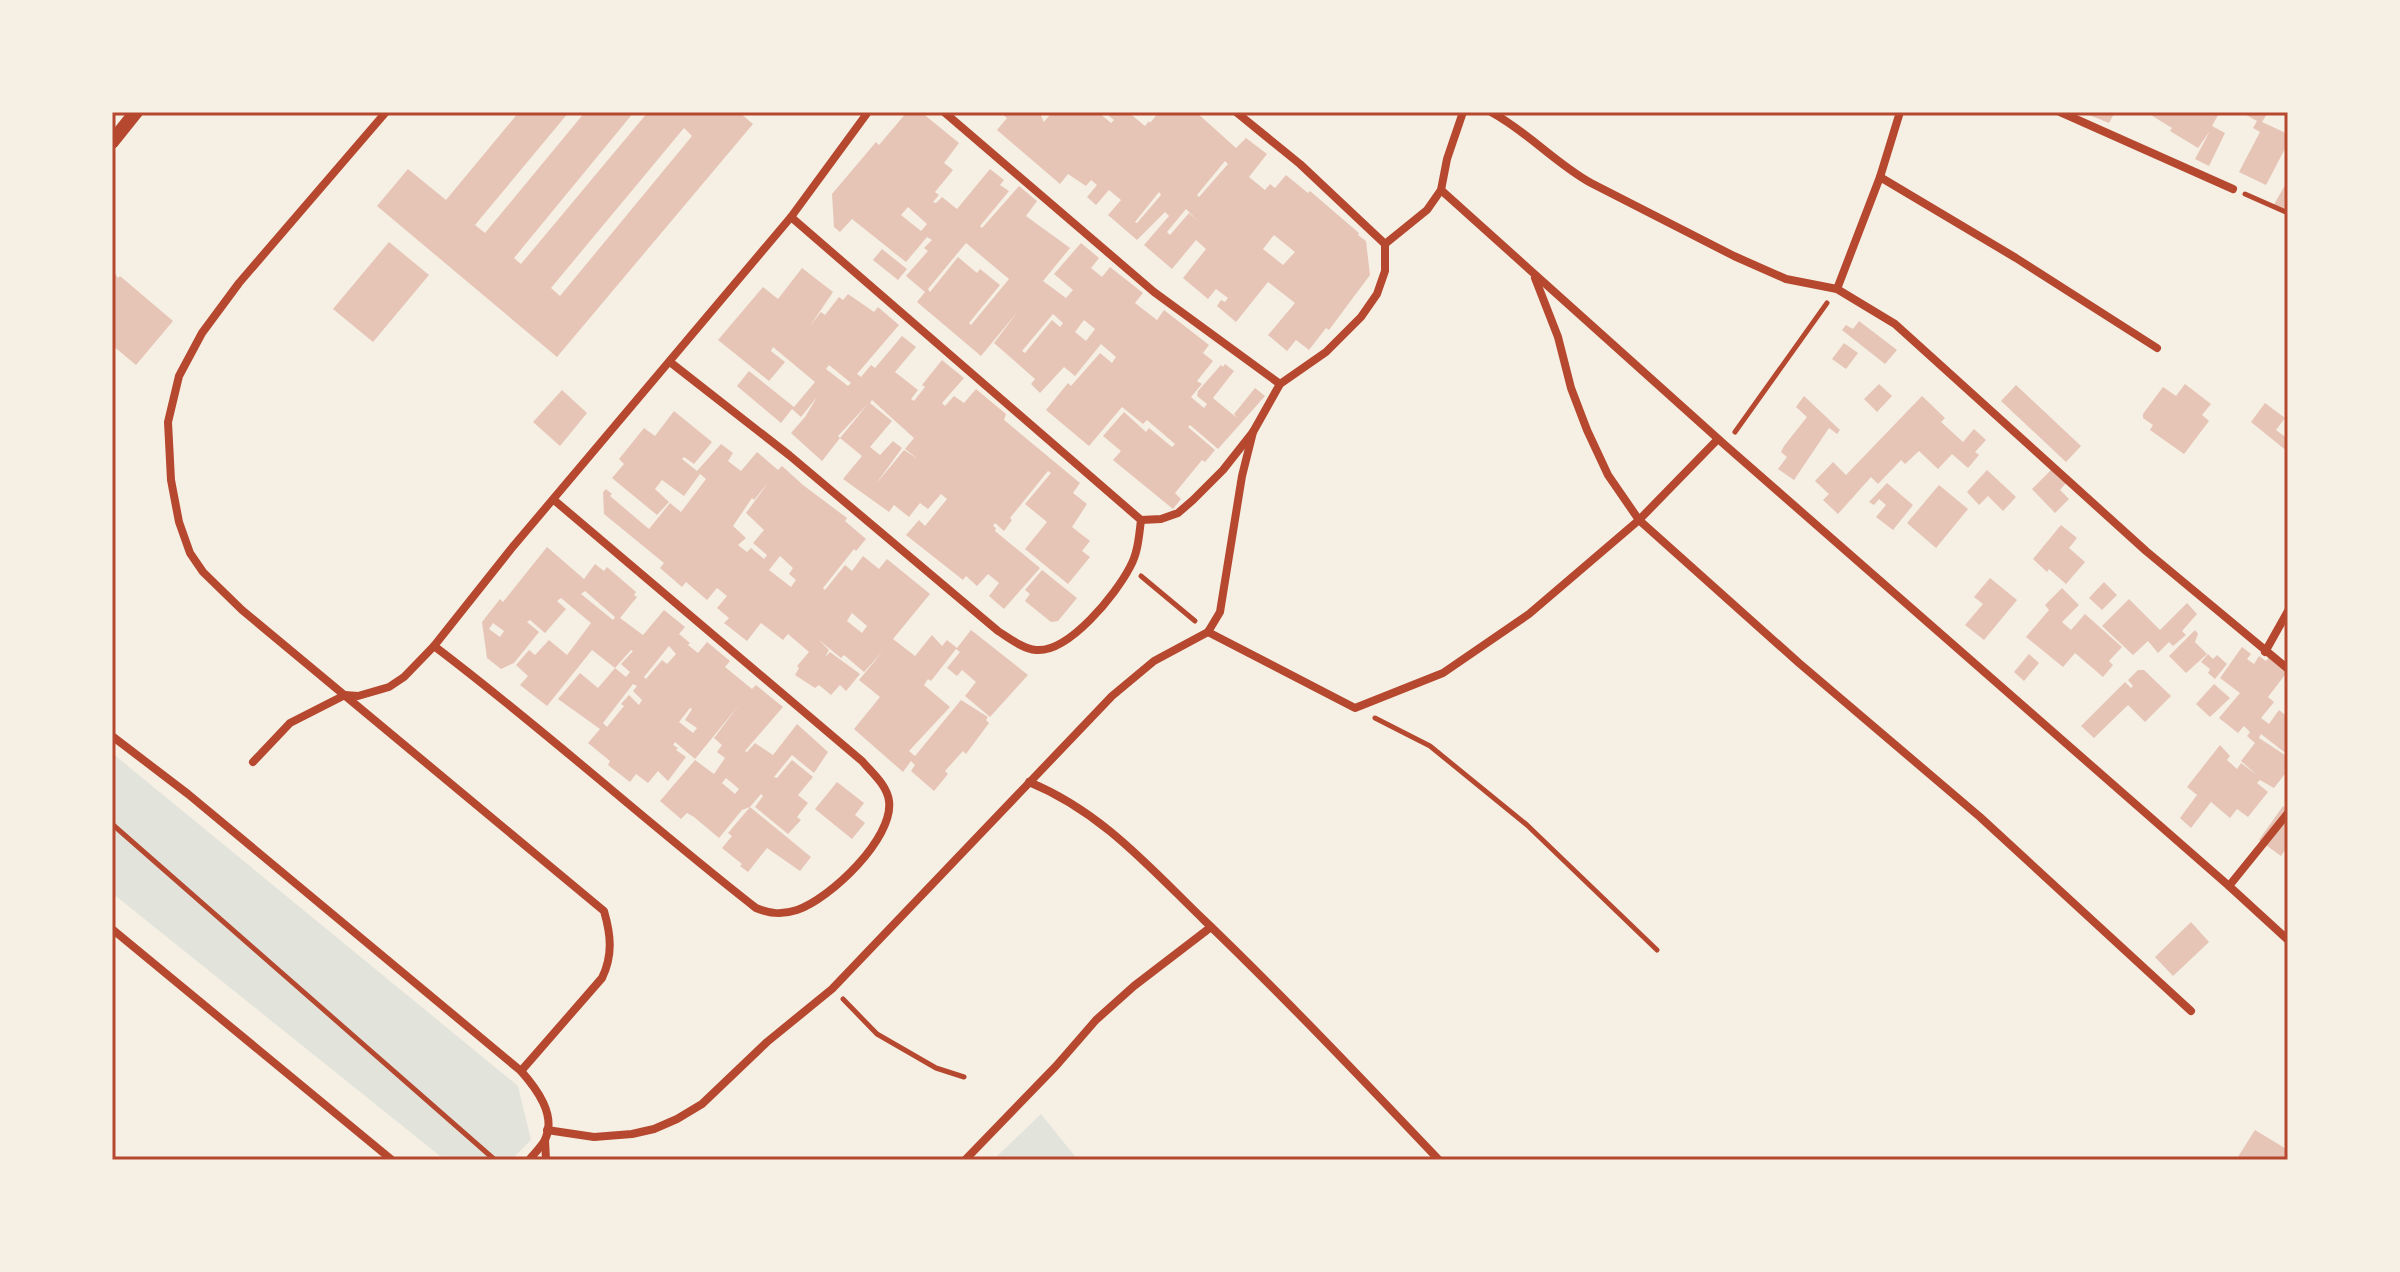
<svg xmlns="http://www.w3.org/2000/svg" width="2400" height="1272" font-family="'Varela Round',sans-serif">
	<rect width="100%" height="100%" fill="#f6efe4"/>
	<g fill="#e2e4dc">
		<polygon points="112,753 518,1086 531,1140 511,1160 445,1160 112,893"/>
		<polygon points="1041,1114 1078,1160 993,1160"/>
	</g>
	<g fill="#e6c5b7" fill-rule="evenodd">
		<path d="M519,112H569L475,225L485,233L585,112H634L514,258L521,264L648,112H739L753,124L557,357L377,206L408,169L446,200ZM684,128L692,136L560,296L551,288Z"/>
		<path d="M907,112H921L959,143L944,163L953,170L935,192L939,195L933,202L936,203L942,197L957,209L990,169L1004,180L1000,185L1009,191L980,226L982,228L1019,186L1037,201L1026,216L1070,248L1043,281L1066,298L1073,290L1054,274L1081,243L1099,258L1091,268L1102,277L1110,267L1143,293L1135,303L1157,320L1164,310L1209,345L1203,353L1213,361L1197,381L1202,384L1191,397L1204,408L1207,404L1197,396L1198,391L1221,365L1223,367L1225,364L1234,371L1213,398L1237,418L1234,414L1255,388L1265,396L1218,449L1190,425L1188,427L1215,450L1205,462L1202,460L1175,493L1181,499L1173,509L1113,460L1121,451L1103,436L1124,412L1146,432L1149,428L1172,447L1175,444L1147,420L1143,424L1122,407L1089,446L1046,410L1068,383L1071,386L1100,353L1112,363L1116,357L1101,344L1075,376L1064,367L1040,393L1031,384L1035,379L994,343L1019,310L981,356L917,302L925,292L906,276L928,251L924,248L932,240L927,237L906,262L852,219L840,232L834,227L832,194L876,142L879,145ZM908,207L927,224L921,231L901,215ZM966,243L1009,279L971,325L969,323L1000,285L980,269L977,273L958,257L930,292L928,289ZM1053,314L1063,323L1060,327L1052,320L1025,353L1022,351ZM1084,320L1095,329L1086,341L1075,332Z"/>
		<path d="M1000,112H1044L1041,116L1044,122L1052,112H1098L1111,123L1114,120L1104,112H1128L1145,126L1149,121L1150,123L1159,112H1196L1236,148L1246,138L1267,154L1249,177L1265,190L1270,184L1275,188L1286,175L1308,193L1310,191L1359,233L1358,235L1366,241L1370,275L1329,330L1326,328L1309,350L1296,340L1287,351L1268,335L1295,303L1268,282L1236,322L1217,306L1221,300L1225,302L1228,298L1216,289L1208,299L1183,278L1206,249L1196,240L1172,269L1144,245L1169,216L1165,212L1137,240L1108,215L1121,200L1109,190L1096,205L1087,197L1097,185L1091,180L1086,186L1068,174L1060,184L997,130L1007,118ZM1225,161L1228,164L1199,197L1197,195ZM1159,192L1161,195L1137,223L1135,222ZM1186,209L1198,221L1189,213L1170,235L1167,232ZM1274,235L1295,252L1283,265L1263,249Z"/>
		<polygon points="2082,112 2115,112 2109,123"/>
		<polygon points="2146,112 2212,112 2218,115 2212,126 2225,133 2209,166 2195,159 2210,131 2198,148 2170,131 2172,128"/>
		<polygon points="2241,112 2268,112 2262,122 2288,134 2288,143 2266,185 2239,172 2260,132 2253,128 2257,121"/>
		<polygon points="2288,180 2288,215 2272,208"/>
		<polygon points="389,242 429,275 373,342 333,309"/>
		<polygon points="882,249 907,269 898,280 873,260"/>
		<path d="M802,268L833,292L810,326L821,312L825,315L839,297L843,300L848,294L874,312L878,307L899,325L857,374L861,377L871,365L875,368L902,336L916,347L895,372L918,390L911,399L914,401L925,387L922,385L942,360L964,378L942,403L945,406L954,396L964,403L976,389L1006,414L1004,420L1080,483L1073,493L1087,504L1072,527L1090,541L1082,551L1090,557L1068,584L1025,549L1047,522L1025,504L1051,473L1048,471L1010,518L1012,520L1004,531L995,523L993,526L996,528L995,531L1040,568L1004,609L989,596L999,583L988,574L977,586L966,576L963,580L906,535L919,520L925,526L947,499L941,494L928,509L920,503L909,517L894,505L889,512L843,479L862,456L840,438L868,404L838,436L840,438L822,461L791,433L805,417L817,397L801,417L792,409L781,423L737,386L749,371L794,407L815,382L773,347L771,351L785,362L769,381L718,340L763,287L778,299ZM829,365L851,383L848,386L826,369ZM872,400L914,438L905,449L918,459L904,450L876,484L902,448L893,441L880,455L870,447L892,421L870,403Z"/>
		<polygon points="112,269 118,278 120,276 173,321 136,365 112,345"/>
		<polygon points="1859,321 1897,350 1885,364 1842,330 1846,325 1853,329"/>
		<polygon points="1844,343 1858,353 1846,369 1832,359"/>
		<polygon points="1879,384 1892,396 1877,412 1864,399"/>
		<polygon points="2185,384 2211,404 2202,415 2209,421 2184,454 2150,430 2153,425 2143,418 2143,414 2163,387 2176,396"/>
		<polygon points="2016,385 2081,446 2066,462 2001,401"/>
		<polygon points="562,390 587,413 560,446 533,422"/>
		<polygon points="1804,396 1840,430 1837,434 1829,428 1794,480 1778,469 1787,457 1781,452 1784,446 1807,417 1796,407"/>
		<polygon points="1922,396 1945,418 1941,422 1963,442 1974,429 1986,440 1975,452 1979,455 1968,468 1952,454 1938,469 1919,451 1905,464 1901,460 1878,484 1871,477 1838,514 1823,500 1829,494 1815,481 1833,462 1846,475"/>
		<polygon points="2265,403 2285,418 2276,430 2288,439 2288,452 2251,422"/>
		<path d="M674,411L712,442L694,464L684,457L682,459L697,471L721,444L733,453L728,461L741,471L757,452L778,470L782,466L803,485L847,518L845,521L866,539L856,551L854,549L823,588L825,590L845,565L852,571L863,556L879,569L887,559L930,594L893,639L915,656L932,635L942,646L947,640L957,648L971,630L1028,675L990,717L965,696L976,682L962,670L957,676L947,668L960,652L956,649L931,681L928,679L924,685L950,707L909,751L915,756L961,700L988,717L986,720L989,723L966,754L963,751L945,771L948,774L934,791L911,771L915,765L911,761L903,772L854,729L880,697L859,680L883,651L864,672L844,655L841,658L819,640L829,650L825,657L830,652L860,674L846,691L840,685L831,695L819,685L815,688L795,675L799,668L797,666L809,652L788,634L783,640L761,623L747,641L724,623L729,618L717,608L727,596L717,588L707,600L686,582L682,587L660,568L664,563L604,514L603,492L606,489L612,494L610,496L649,529L670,503L681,512L706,479L700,474L684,496L662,480L655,489L669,502L657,515L612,478L624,464L619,459L644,428L655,436ZM768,483L746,513L764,530L753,543L767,555L764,559L751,548L747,552L738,545L746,538L733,526L752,498L754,500ZM780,556L793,568L789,574L796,580L791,587L769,570ZM852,613L867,626L862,633L847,621Z"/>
		<polygon points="2052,469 2066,483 2060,490 2069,499 2055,513 2032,489"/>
		<polygon points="1987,470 2016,497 2003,511 1988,496 1979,505 1967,492"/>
		<polygon points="1887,483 1913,505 1893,530 1876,517 1886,505 1879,499 1874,505 1869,502"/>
		<polygon points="1939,485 1968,509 1936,548 1907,523"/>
		<polygon points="2061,525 2077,538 2069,548 2085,562 2066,584 2049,569 2047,572 2033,559"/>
		<path d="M547,547L584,579L595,564L604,571L607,567L636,592L634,595L637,597L620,618L643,635L664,610L685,627L679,634L690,643L688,645L698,653L707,642L730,661L725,667L752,689L756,685L783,707L745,751L747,752L755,743L773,755L797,724L828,752L814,773L792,755L774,777L777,778L792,760L813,777L798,795L808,803L797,817L801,820L788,834L755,807L763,796L761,794L750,807L742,810L719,838L694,817L687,813L681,819L660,801L695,760L714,774L725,758L717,752L722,745L714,738L739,705L695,759L675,742L673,745L678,748L676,750L686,757L668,781L658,771L648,783L636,774L630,782L608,765L610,761L588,743L600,729L558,699L580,673L598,688L615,668L626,677L630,672L621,664L633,651L631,650L615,668L592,650L547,706L520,685L528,676L516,665L529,650L535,655L549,640L567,655L591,623L561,598L557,601L566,609L545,633L530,620L527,622L539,632L514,663L501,669L487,658L482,622L500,599L503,602ZM585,591L615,617L613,620L581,594ZM493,623L504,631L500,637L489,629ZM669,646L676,654L667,664L662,660L646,679L644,677ZM633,684L637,686L633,691L642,700L639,705L629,695L621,704L624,706L607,727L603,723ZM690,708L692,709L685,720L697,728L693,733L679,722ZM726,778L739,789L735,794L722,783Z"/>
		<polygon points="1042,570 1077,598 1058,621 1051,622 1025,601 1030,594 1025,590"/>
		<polygon points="1990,578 2017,600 1984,640 1965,625 1983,604 1974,597"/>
		<polygon points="2104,582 2117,595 2102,610 2089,598"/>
		<polygon points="2062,588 2079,605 2062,622 2071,630 2085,614 2122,647 2109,661 2113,665 2103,677 2075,653 2063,667 2026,637 2049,610 2045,605"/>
		<polygon points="2129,599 2160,630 2187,603 2197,614 2182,631 2186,635 2173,646 2169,642 2158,653 2148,641 2133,655 2102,626"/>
		<polygon points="2195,630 2198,634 2195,642 2207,654 2186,673 2169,656"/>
		<polygon points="2242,647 2251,654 2247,659 2254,664 2259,656 2266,661 2270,656 2288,671 2268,697 2274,702 2261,718 2269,724 2279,710 2288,717 2288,755 2261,734 2259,738 2288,757 2288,770 2274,788 2260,780 2257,783 2268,792 2248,817 2237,809 2230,818 2211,802 2191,828 2180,818 2197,795 2187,787 2220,745 2230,756 2227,760 2237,769 2241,763 2257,775 2241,761 2255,743 2247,736 2250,732 2244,726 2238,733 2219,718 2240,693 2220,678"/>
		<polygon points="2029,654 2039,663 2024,681 2014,672"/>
		<polygon points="2208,654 2213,659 2217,655 2227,664 2215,679 2208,673 2210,669 2201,662"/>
		<polygon points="2138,670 2144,670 2171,696 2145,722 2128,705 2094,738 2081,726 2125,682 2131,688 2133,686 2128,680"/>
		<polygon points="2214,684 2230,698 2210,717 2196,704"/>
		<polygon points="837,782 864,803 855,815 865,823 852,839 815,809"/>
		<polygon points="2283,806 2288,809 2288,846 2281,856 2259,840"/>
		<polygon points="750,807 811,857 800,871 767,848 748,872 740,866 742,864 722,848 732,836 728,833"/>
		<polygon points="2191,922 2209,942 2173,976 2155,957"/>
		<polygon points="2255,1130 2288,1150 2288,1160 2236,1160"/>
	</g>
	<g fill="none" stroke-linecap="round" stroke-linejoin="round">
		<g stroke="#b5482f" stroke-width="5">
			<polyline points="2245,194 2288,213"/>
			<polyline points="1735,432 1827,303"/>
			<polyline points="1141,576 1195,621"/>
			<polyline points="1375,718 1430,746 1527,825 1657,950"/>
			<polyline points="112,824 495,1160"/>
			<polyline points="843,999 877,1034 936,1068 964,1077"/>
		</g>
		<g stroke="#b5482f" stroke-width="8">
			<path d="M386,112L239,283L202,333L179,376L168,422L171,480L179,522L190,553L203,572L242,610L604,911C611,935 613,955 602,978L521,1071"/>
			<polyline points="944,112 1154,292 1280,384"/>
			<path d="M1491,112C1528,132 1555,163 1591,183L1734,256L1786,279L1837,289L1895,324L2146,551L2288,669"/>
			<polyline points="2060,112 2233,189"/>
			<polyline points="1880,177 2016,258 2157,348"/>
			<polyline points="1441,190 1725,445 2229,886 2288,940"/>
			<polyline points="1385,244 1427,210 1441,190 1447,159 1463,112"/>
			<polyline points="1535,278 1558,337 1571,388 1587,430 1608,475 1639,520 1799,663 1980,817 2191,1011"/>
			<polyline points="1837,289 1880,177 1900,112"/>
			<path d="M670,362L789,455L998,631C1009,638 1023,649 1036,650C1069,653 1116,594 1130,567C1138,553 1139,536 1141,520L791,217"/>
			<polyline points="1141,520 1161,519 1178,513 1193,500 1223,470 1253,432 1280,384 1326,352 1361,317 1377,294 1385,271 1385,244 1300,164 1236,112"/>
			<polyline points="1208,632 1355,708 1443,673 1529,614 1639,520 1718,439"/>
			<path d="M434,646C544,729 647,823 756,908C770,914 782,915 797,910C830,899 894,838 889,801C887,785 872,773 862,761L554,500"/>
			<polyline points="2265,652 2288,611"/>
			<path d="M112,736L188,794L521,1071C536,1088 557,1115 545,1140C541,1147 534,1154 529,1160"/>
			<polyline points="253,762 290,723 345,695 358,696 389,687 404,677 434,646 511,549 791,217 868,112"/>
			<path d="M1029,782C1102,812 1149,867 1205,921C1285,998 1362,1079 1439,1160"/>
			<polyline points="2229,886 2288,813"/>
			<polyline points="112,929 392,1160"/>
			<polyline points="547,1130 594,1137 632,1134 654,1129 677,1119 702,1104 767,1042 832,989 1112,696 1154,661 1208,632 1220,612 1242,476 1253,432"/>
			<polyline points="545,1140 546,1160"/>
			<polyline points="965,1160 1056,1066 1096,1020 1134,986 1211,927"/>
		</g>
		<polyline stroke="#b5482f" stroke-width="14" points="112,142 136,112"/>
	</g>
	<rect width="2400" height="1272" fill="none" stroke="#f6efe4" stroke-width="228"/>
	<rect x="114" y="114" width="2172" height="1044" fill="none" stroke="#b5482f" stroke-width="3"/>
</svg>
